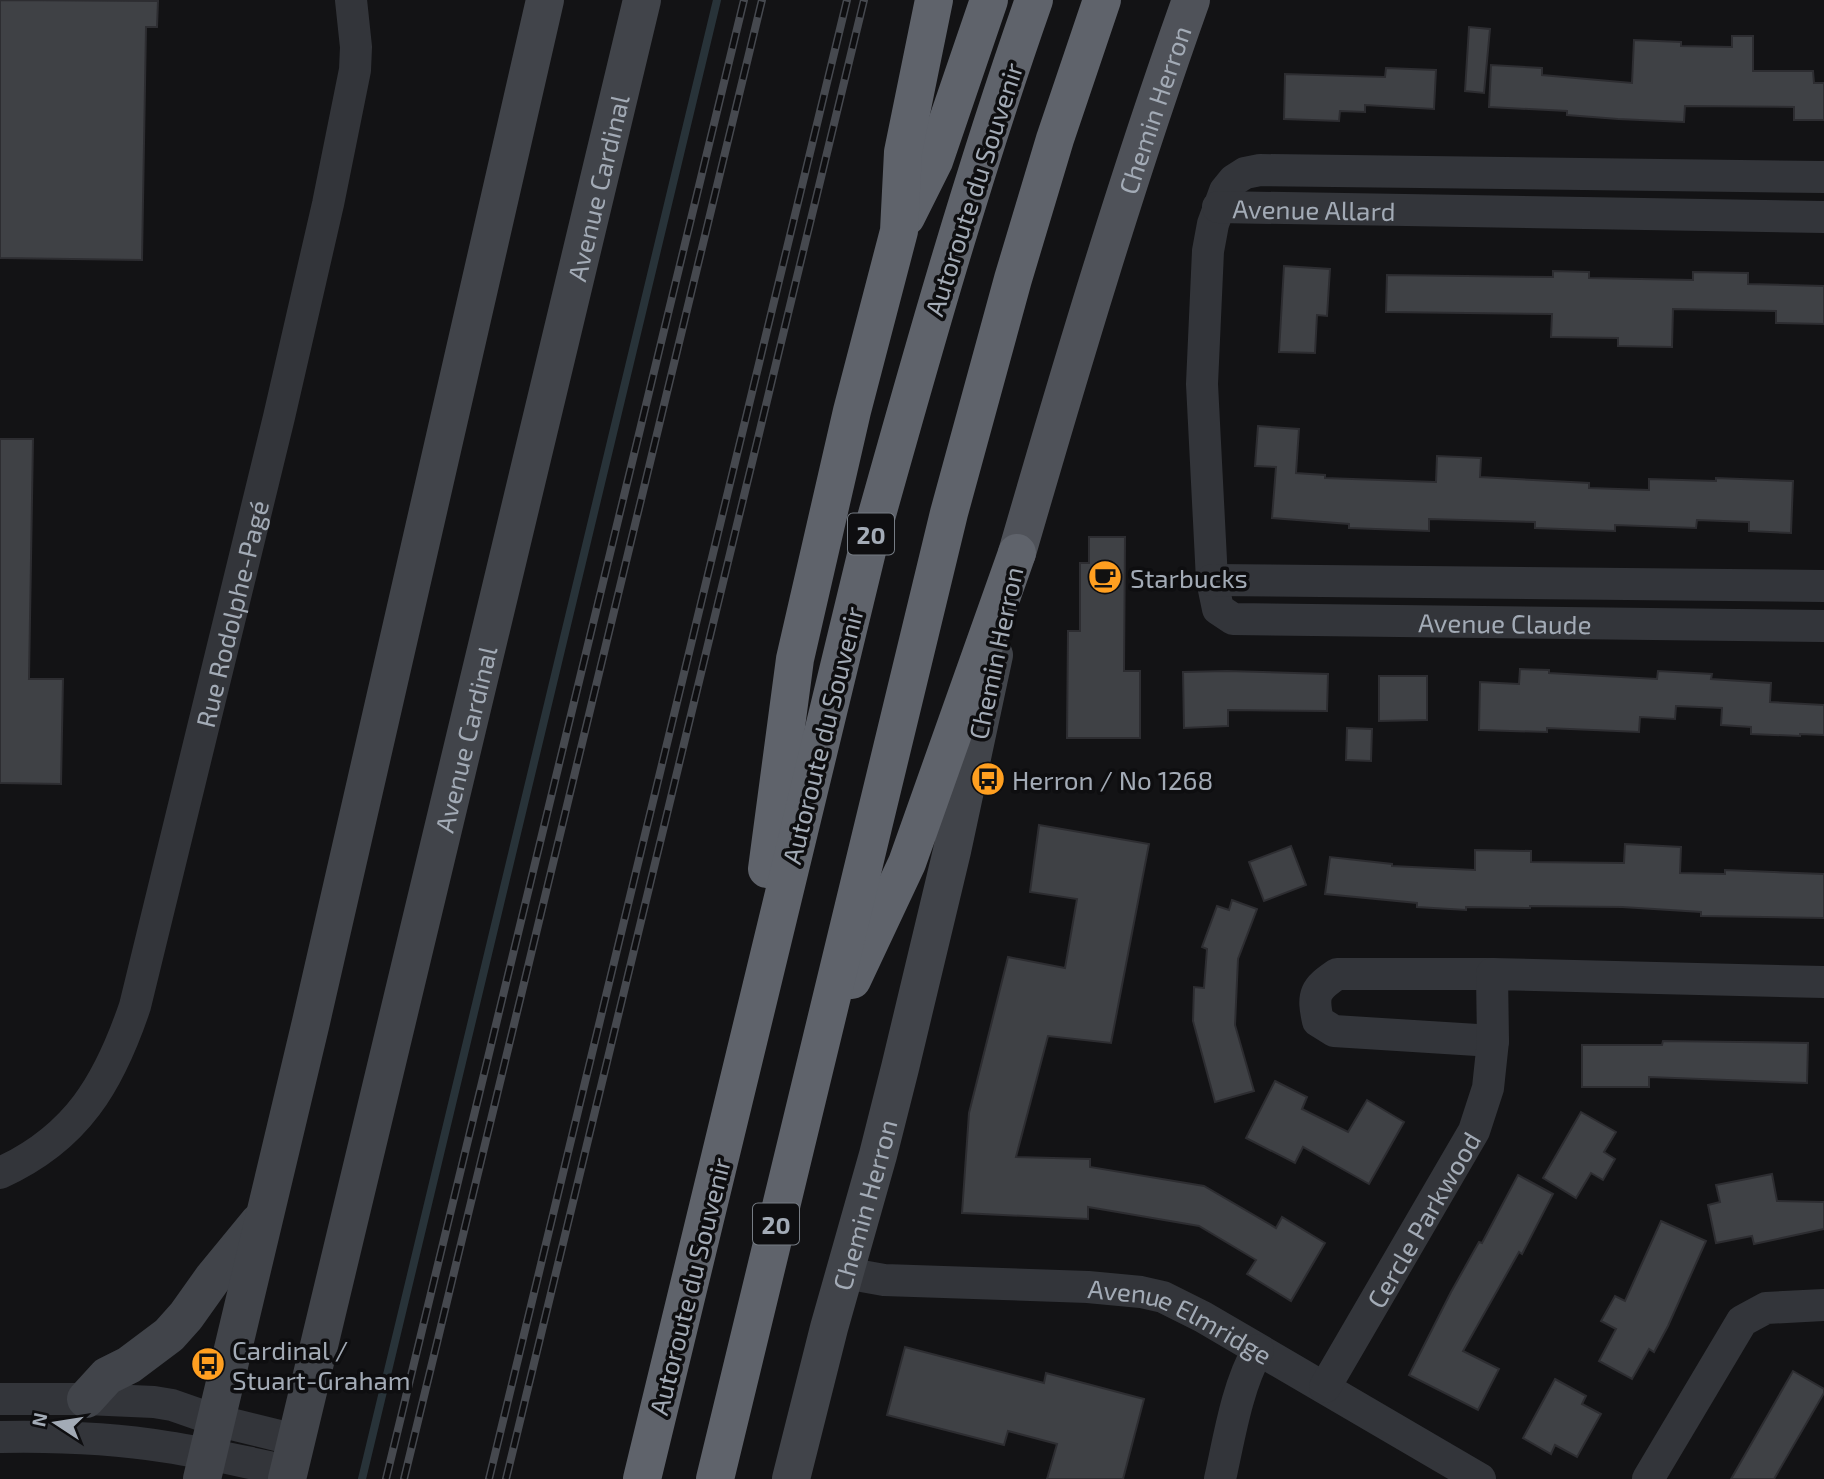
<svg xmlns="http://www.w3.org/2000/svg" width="1824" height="1479" font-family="'Exo 2',sans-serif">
	<rect width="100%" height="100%" fill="#131315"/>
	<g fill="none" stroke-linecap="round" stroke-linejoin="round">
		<polyline stroke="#283339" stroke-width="8" points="362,1479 717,0"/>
	</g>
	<g fill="#3f4145" stroke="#2d2d31" stroke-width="2">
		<polygon points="0,0 158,1 157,27 146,27 142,260 0,258"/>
		<polygon points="1469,27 1490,29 1484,93 1465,91"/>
		<polygon points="1732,36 1753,36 1753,71 1813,71 1814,83 1824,83 1824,120 1794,120 1794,107 1685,106 1684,122 1618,119 1567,115 1567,111 1489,107 1491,65 1542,68 1542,75 1632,83 1634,40 1681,42 1681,46 1732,47"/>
		<polygon points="1386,68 1436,70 1434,109 1365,105 1365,112 1340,111 1339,121 1284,119 1285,74 1385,77"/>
		<polygon points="1284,266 1330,269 1327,316 1317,315 1315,353 1279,352"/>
		<polygon points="1553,271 1589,272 1589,278 1693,280 1693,272 1748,273 1748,284 1824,286 1824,324 1776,323 1776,311 1673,309 1672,347 1618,346 1618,338 1551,337 1552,314 1386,312 1387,275 1553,277"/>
		<polygon points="1258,426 1299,429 1296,473 1325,475 1325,478 1436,482 1437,456 1481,458 1480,477 1589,483 1589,488 1649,490 1649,479 1716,481 1716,478 1793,481 1791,533 1749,531 1749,522 1697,520 1696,528 1615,525 1615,531 1535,528 1535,522 1429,519 1429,531 1349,528 1349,524 1272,518 1276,467 1255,466"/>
		<polygon points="0,439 33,439 29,679 63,679 61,784 0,783"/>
		<polygon points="1089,537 1125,537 1124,671 1140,671 1140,738 1067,738 1068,631 1080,631 1080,563 1089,563"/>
		<polygon points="1520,669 1549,670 1549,673 1657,679 1658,671 1712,674 1711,679 1771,683 1770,702 1824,705 1824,735 1800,734 1800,736 1751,734 1751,727 1721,725 1722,708 1676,706 1675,719 1640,717 1639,732 1547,728 1547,732 1479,730 1480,682 1519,684"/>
		<polygon points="1227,671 1328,674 1327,711 1228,710 1228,726 1184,728 1183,672"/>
		<polygon points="1379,676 1427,676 1427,720 1379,721"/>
		<polygon points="1347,728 1372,729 1371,761 1346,760"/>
		<polygon points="1039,825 1149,844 1111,1043 1048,1036 1016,1157 1090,1159 1090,1167 1204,1186 1276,1228 1282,1217 1325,1243 1291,1301 1247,1274 1256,1260 1199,1226 1088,1207 1088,1219 962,1213 969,1113 1008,957 1065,968 1077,899 1030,892"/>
		<polygon points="1625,844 1681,847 1680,873 1725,874 1725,870 1824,874 1824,918 1701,916 1701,912 1622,907 1530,906 1530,908 1466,907 1466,910 1417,907 1417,903 1325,894 1330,857 1392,864 1392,866 1475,870 1475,850 1531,851 1531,862 1624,863"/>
		<polygon points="1291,846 1306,885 1264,901 1249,862"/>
		<polygon points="1232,900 1257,909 1238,959 1235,1025 1254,1091 1215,1102 1193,1021 1194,987 1204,988 1207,949 1202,947 1217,906 1229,910"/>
		<polygon points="1663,1041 1808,1043 1807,1083 1649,1077 1649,1087 1582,1087 1582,1045 1662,1045"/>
		<polygon points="1275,1081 1307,1097 1302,1109 1348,1132 1367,1100 1404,1122 1369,1184 1303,1147 1295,1163 1246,1138"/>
		<polygon points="1581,1112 1616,1132 1604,1152 1615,1159 1603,1180 1591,1173 1576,1198 1543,1178"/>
		<polygon points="1772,1174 1777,1201 1824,1202 1824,1229 1754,1244 1752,1236 1716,1243 1708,1205 1720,1202 1716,1185"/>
		<polygon points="1518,1175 1553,1194 1522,1254 1519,1252 1463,1351 1499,1369 1478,1410 1409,1375 1451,1292 1479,1242 1482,1243"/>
		<polygon points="1661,1221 1706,1241 1668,1326 1654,1352 1649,1349 1632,1379 1599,1361 1616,1329 1601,1321 1615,1296 1625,1301"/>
		<polygon points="905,1347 1044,1383 1046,1373 1144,1399 1123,1479 1047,1479 1057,1444 1008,1431 1004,1445 887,1415"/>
		<polygon points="1793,1371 1824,1389 1824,1393 1774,1479 1731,1479"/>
		<polygon points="1555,1379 1586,1396 1582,1404 1601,1414 1577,1457 1555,1445 1551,1454 1523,1438"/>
	</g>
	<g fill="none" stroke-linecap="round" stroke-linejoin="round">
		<g stroke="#33353a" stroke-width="32">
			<path id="s1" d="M1824,177L1260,170L1245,173L1234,180L1225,191L1213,224L1208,251L1202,384L1212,580L1218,609L1233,619L1824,626"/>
			<path id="s2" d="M1218,207L1824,217"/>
			<polyline points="1212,580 1824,586"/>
			<path d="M1492,974H1337C1315,989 1312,994 1318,1021L1334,1031L1493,1041"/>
			<path id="s3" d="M0,1173C77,1138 109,1083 135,1006L279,417L328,204L355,70L356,47L351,0"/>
			<path id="s4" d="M845,1273L884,1280L1088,1287L1141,1292L1163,1297L1203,1317L1480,1479"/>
			<path id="s5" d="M1325,1387L1474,1131L1488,1088L1493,1041L1492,974L1824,982"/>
			<polyline points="0,1399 86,1399 154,1402 172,1405 215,1420 296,1440"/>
			<path d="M0,1437C56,1436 112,1438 167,1447C208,1453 248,1463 289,1471"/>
			<path d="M1220,1479C1229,1439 1237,1386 1258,1350"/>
			<polyline points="1648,1479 1742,1321 1766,1308 1824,1305"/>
		</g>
		<g stroke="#41444a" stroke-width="38">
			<polyline points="86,1399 107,1376 129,1365 169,1335 186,1316 213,1278 259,1222"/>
			<polyline points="202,1479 311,1022 545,0"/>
			<path id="s6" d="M287,1479L642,0"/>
			<path id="s7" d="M791,1479L829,1328L878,1155L900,1068L952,851L994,655"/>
		</g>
		<path stroke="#4f5259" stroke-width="38" id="s8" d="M1017,553C1071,367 1126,182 1191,0"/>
		<g stroke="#5f636b" stroke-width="38">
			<polyline points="906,217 934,161 989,0"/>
			<polyline points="767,869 795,659 852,411 899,231 903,152 934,0"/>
			<polyline points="852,980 907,863 1017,553"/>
			<path d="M642,1479L869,543C920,361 971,179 1034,0"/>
			<polyline points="715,1479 949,513 1013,279 1055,139 1102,0"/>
		</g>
		<g stroke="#46494f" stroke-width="8">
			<g id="rail">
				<polyline points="386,1479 744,0"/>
				<polyline points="404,1479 762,0"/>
				<polyline points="489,1479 847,0"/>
				<polyline points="506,1479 864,0"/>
			</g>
		</g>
		<use href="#rail" stroke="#0e0e10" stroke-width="5" stroke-dasharray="16" stroke-linecap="butt"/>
	</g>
	<defs>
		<g id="cafe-disc" transform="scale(1.75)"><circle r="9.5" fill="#ff9f20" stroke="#0e0e10"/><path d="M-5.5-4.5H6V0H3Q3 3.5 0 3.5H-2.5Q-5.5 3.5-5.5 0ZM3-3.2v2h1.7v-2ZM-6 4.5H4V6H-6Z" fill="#111"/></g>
		<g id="bus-disc" transform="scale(1.75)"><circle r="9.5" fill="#ff9f20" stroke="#0e0e10"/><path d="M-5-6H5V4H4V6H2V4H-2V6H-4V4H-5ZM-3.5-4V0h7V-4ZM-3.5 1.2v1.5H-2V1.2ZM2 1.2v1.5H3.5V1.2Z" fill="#111"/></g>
	</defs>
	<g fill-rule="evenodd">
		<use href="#cafe-disc" x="1105" y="577"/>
		<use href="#bus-disc" x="988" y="779"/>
		<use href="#bus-disc" x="208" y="1364"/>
	</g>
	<g text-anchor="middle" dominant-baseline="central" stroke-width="7" stroke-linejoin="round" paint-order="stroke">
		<g fill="#0e0e10" stroke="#767c84" stroke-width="2">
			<rect x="848" y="513.5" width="46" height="41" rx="5"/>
			<rect x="753" y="1203.5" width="46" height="41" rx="5"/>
		</g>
		<g font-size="24" font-weight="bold" fill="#a3abb6">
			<text x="871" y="534">20</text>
			<text x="776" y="1224">20</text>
		</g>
		<g font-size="26" fill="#a3abb6" stroke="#0e0e10">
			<text stroke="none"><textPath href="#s8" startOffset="464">Chemin Herron</textPath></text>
			<text stroke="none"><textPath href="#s6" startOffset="1328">Avenue Cardinal</textPath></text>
			<text transform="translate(973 189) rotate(-72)">Autoroute du Souvenir</text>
			<text stroke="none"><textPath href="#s2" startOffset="96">Avenue Allard</textPath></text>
			<text stroke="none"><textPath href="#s3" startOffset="626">Rue Rodolphe-Pagé</textPath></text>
			<text stroke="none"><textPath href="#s1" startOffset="1318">Avenue Claude</textPath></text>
			<text transform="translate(995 653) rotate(-78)">Chemin Herron</text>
			<text transform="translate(822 735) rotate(-76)">Autoroute du Souvenir</text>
			<text stroke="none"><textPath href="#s6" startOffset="761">Avenue Cardinal</textPath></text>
			<text stroke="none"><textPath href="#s7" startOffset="284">Chemin Herron</textPath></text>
			<text stroke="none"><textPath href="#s5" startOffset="194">Cercle Parkwood</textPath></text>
			<text transform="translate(689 1286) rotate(-76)">Autoroute du Souvenir</text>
			<text stroke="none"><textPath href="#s4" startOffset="343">Avenue Elmridge</textPath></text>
		</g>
		<g font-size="26" fill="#a3abb6" stroke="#0e0e10" text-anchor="start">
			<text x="1130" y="577">Starbucks</text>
			<text x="1012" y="779">Herron / No 1268</text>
			<text x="232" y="1349">Cardinal /<tspan x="232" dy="30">Stuart-Graham</tspan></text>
		</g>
	</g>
	<g transform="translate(56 1423) rotate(282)" stroke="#0e0e10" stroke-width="5" paint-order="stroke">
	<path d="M0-5L12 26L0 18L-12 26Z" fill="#a3abb6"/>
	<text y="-10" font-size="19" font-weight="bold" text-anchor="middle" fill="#a3abb6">N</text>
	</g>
</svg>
